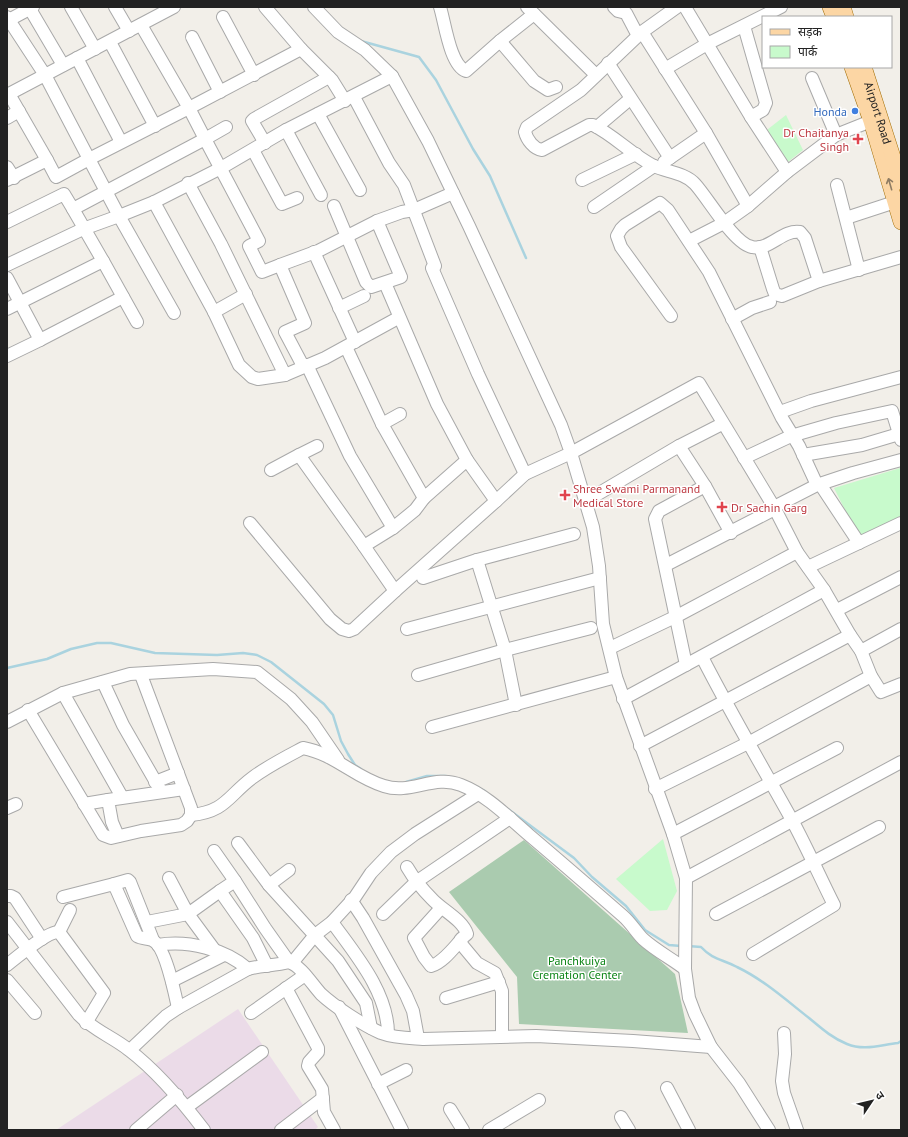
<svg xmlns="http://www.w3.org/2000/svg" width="908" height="1137" font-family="'PT Sans','Noto Sans Devanagari',sans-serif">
	<rect width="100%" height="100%" fill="#f2efe9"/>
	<polygon fill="#ebdbe8" points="238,1009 318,1127 315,1130 56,1130"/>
	<polygon fill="#aacbaf" points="524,840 675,974 688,1033 519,1024 517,977 449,892"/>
	<g fill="#c8facc">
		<polygon points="786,115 803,150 784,165 763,133"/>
		<polygon points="900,468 901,516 859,538 834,488"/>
		<polygon points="663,839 677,891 667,910 650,911 616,879"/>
	</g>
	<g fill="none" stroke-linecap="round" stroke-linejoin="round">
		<g stroke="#aad3df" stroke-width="2.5">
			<polyline points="361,41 419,57 436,80 473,149 490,176 526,258"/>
			<polyline points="7,668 47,659 71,649 97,643 111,643 155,653 217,655 243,653 257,655 271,662 324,704 333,715 341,741 348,754 355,765 361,769"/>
			<polyline points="406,782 427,776 446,776"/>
			<polyline points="475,786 485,791"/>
			<polyline points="508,809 574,858 592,877 626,906 645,930 669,945 681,946"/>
			<path d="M688,946L701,947C713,960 722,959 737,967C764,980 786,1000 809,1018C821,1028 832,1038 847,1044C864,1051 880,1045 898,1043L901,1041"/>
		</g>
		<g stroke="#a9a9a9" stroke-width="14">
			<g id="minor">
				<polyline points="71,7 95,49"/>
				<polyline points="115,7 129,31"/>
				<polyline points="265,7 301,49"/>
				<polyline points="314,7 338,32 365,50 392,76 428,141 469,226 561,425 571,453 525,474 496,501 467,460 437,404 385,283"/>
				<path d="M440,7C445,23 450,65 466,71L500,41L534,14"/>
				<polyline points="527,7 596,75"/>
				<polyline points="614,7 618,11 626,13 636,32 642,32 706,133 748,206"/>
				<path d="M677,7L642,32L581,90L527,127L525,132C527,140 534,149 542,150L589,125H593C615,136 632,155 654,166C667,172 685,173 695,184C708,198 734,244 752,247C769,251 783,229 800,232L805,238L819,281"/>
				<polyline points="685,7 751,117 787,172"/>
				<polyline points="30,9 63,65"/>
				<polyline points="7,17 45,75 89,159 189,108 141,25"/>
				<polyline points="223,17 254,75"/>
				<polyline points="7,21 33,7"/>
				<polyline points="744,26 766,103 763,110 751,117"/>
				<polyline points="192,37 220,92"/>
				<polyline points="500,41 534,81 548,90 556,87"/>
				<polyline points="110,42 155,126"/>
				<polyline points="77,58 121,142"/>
				<polyline points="608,63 670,158"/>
				<polyline points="665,69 707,44 781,7"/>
				<polyline points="812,78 836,135"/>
				<polyline points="9,94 47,160"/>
				<polyline points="7,95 174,7"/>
				<polyline points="354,97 389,163 404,185 435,266"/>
				<polyline points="318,114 360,190"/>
				<polyline points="7,118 19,111"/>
				<polyline points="226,127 205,139 189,108 301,49 332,80 345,101"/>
				<polyline points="597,127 630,99"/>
				<polyline points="286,130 321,195"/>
				<polyline points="265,143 252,121 254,119 329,77"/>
				<polyline points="253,150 282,204 297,198"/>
				<polyline points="664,162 706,133"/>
				<polyline points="7,167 14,178"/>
				<polyline points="7,180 47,160 56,177 89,159 119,216 83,229 7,265"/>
				<polyline points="582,180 636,154"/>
				<polyline points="188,183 221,244 285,375"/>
				<polyline points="837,185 859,270"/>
				<polyline points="154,202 214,312 239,365 252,377 258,379 285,375 325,358 398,318"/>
				<polyline points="334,206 366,282 371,287 401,277 377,221"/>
				<polyline points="594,207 654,166"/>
				<polyline points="846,218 895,202"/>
				<polyline points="7,222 64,194 73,209 205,139 259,241 249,246 262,272 280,265 305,323 285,332 303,366"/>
				<polyline points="689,241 724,223 748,206 787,172 836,135 871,121"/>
				<polyline points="760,247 773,289 775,294 782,296 819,281 901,257"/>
				<polyline points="314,252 355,342"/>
				<polyline points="103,261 137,322"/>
				<polyline points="280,265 318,251 377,221 402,212 414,210 453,193"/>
				<polyline points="432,268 478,374 525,474"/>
				<polyline points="7,278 40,340 123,297"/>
				<polyline points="339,308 364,296"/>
				<polyline points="7,309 103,261 73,209"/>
				<polyline points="214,312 246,294"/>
				<polyline points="174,313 119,216 154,202 221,168 286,130 392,76"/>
				<polyline points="671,316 621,247 617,236 621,229 625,225 660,203 668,210 709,272 782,418 799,446 817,485"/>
				<polyline points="732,319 752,308 770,302"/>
				<polyline points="346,347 382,424"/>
				<polyline points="7,356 40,340"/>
				<polyline points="307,365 350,456 393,528 415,510 424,498"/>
				<polyline points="780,412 811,401 901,377"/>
				<polyline points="400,414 382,424 424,498 467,460"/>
				<polyline points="317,446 299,455 364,546 393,528"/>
				<polyline points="679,446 705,486 731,533"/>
				<polyline points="803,455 862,445 899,434"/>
				<polyline points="744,458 791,436 836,423 892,411 901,440"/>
				<polyline points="271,470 299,455"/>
				<polyline points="820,484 859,543"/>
				<polyline points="586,501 679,446 722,424"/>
				<polyline points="250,523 330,619 342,629 349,631 354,629 395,591"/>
				<polyline points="364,546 395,591 496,501"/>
				<polyline points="477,560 505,650 516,705"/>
				<polyline points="666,565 771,511 774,507 817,485 853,473 901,460"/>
				<polyline points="808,567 901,523"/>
				<polyline points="423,578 477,560 574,534"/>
				<polyline points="837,610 901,577"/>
				<polyline points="407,629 600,578"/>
				<polyline points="610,648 677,616 797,552"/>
				<polyline points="861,651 901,629"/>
				<path d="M702,657C730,712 762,766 792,820C807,848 820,877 834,905L753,954"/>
				<polyline points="686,665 655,519 659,511 705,486"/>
				<polyline points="418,675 505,650 591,628"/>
				<polyline points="103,682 123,725 161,791"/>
				<polyline points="63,693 122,797"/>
				<polyline points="623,699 824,590"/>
				<polyline points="28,710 103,835 111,838 141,831 181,825 187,821 191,815 191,808 141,675"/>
				<polyline points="7,722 63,693 130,674 213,669 257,672 291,699 312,722 338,760"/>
				<polyline points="432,727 616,677"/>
				<polyline points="640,746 850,635"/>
				<polyline points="155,782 178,773"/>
				<polyline points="655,789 750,742 871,676"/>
				<polyline points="84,804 108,800"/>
				<polyline points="7,808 16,804"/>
				<path d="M191,815C225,812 228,796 252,778C268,766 286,757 303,748C335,754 354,777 384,786C411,795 434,774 461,785C487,795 509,818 529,835C561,862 592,889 623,916C631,923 636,932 643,939C655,950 672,959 685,969"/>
				<polyline points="673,834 837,748"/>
				<polyline points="118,836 112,822 108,800 184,789"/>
				<polyline points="238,843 269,885 338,961 366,1003 371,1028"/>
				<polyline points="214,851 235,881"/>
				<path d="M407,867C414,879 422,889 432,899C442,910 463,920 467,934L461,939L462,945L477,963L495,973L502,991V1036"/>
				<polyline points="169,878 188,914 220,891"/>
				<polyline points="686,878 901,762"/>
				<polyline points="114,884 128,880 130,882 153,940"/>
				<polyline points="269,885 289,870"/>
				<polyline points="7,896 11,896 15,898 42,939"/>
				<path d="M63,897L114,884L137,936C142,939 147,938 152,940C165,945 175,994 178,1008"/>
				<polyline points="351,900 363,918 406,995 413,1011 418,1038"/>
				<path d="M441,908L414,938L424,957L431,966C442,963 452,950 460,941"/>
				<polyline points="383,914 416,882 510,818"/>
				<polyline points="716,914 879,827"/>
				<path d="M7,922L79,1015C93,1030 113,1037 129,1050C158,1072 182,1101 204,1130"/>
				<polyline points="147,922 188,914 216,952"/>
				<path d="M332,922C355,954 388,992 388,1034"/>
				<polyline points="59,932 70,910"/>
				<path d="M158,945C188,940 225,949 248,969"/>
				<polyline points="292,963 315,935 332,922 355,897 371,873 391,852 415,834 478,794"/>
				<path d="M7,965C17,957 48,931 59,932L104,993L86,1023"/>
				<polyline points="267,966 253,938 220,891 235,881 265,928 289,962"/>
				<polyline points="7,980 35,1013"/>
				<polyline points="172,981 224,955"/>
				<polyline points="286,988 318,1048 318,1052 309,1062 308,1066 322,1089 324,1112 334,1130"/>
				<polyline points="446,998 499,982"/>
				<polyline points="339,1007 402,1130"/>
				<polyline points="251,1013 305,975"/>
				<polyline points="784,1033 785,1054 782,1081 784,1093 797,1130"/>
				<path d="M130,1050L166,1016L178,1008L248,969C261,965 274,966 289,962C302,967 311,983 321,994C335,1007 363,1025 381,1033C394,1038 409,1038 423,1039L536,1036L633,1041L711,1047"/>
				<polyline points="378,1084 406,1070"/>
				<polyline points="667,1088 689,1130"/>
				<polyline points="187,1107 262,1052"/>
				<polyline points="450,1109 463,1130"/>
				<polyline points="621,1117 629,1130"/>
				<polyline points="136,1130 177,1095"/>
				<polyline points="281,1130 323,1098"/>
				<polyline points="489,1130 539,1100"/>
				<polyline points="769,1130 739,1083 711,1047 695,1014 689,998 685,969 686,878 673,834 616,677 603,624 599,566 593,527 571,453 699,383 774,507 797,552 824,590 850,635 861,651 871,676 881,692 901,684"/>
			</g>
		</g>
		<g stroke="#a06b00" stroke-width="16">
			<g id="major">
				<polyline points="830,7 834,17"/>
				<polyline points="843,7 846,17"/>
				<polyline points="852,67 871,121 901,222"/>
				<path id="s1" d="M864,67L901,182"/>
			</g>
		</g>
		<use href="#minor" stroke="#fff" stroke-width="12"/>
		<use href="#major" stroke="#fcd6a4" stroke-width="15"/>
	</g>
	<defs><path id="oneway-shaft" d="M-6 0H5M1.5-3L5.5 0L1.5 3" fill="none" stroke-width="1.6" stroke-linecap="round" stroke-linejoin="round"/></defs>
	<use stroke="#8f7c63" href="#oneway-shaft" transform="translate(890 184) rotate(-106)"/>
	<circle fill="#3f7fe0" stroke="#fff" stroke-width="1.5" cx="855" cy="111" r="4"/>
	<g fill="#e0444e" stroke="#fff" stroke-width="1.5">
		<path d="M856 133h4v4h4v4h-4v4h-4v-4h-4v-4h4z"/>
		<path d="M563 489h4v4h4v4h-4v4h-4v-4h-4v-4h4z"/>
		<path d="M720 501h4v4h4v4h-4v4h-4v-4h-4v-4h4z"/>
	</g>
	<g text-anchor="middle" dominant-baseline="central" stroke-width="3" stroke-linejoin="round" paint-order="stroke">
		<g font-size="12" fill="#366cbe" stroke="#fff" text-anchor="end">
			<text x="847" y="111">Honda</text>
		</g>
		<g font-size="12" fill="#222" stroke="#fff">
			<text stroke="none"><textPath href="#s1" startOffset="48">Airport Road</textPath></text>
		</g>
		<g font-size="12" fill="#be3a42" stroke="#fff" text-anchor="start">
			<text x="849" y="132" text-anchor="end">Dr Chaitanya<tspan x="849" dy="14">Singh</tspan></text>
			<text x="573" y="488">Shree Swami Parmanand<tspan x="573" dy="14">Medical Store</tspan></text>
			<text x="731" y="507">Dr Sachin Garg</text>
		</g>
		<g font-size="12" fill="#0c8416" stroke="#fff">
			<text x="577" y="960">Panchkuiya<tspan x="577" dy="14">Cremation Center</tspan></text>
		</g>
	</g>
	<rect width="908" height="1137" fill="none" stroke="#222222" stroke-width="16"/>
	<rect x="762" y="16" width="130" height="52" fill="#ffffff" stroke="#a7a7a7"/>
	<rect x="770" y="29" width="20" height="6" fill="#fcd6a4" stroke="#a7a7a7"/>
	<text x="798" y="36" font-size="12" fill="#222222">सड़क</text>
	<rect x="770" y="46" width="20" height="12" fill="#c8facc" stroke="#a7a7a7"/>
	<text x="798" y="56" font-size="12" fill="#222222">पार्क</text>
	<g transform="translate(872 1101) rotate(55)" stroke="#ffffff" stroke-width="3" paint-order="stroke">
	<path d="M0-3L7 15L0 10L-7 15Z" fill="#222222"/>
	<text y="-6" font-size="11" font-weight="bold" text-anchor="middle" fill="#222222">उ</text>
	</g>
</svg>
